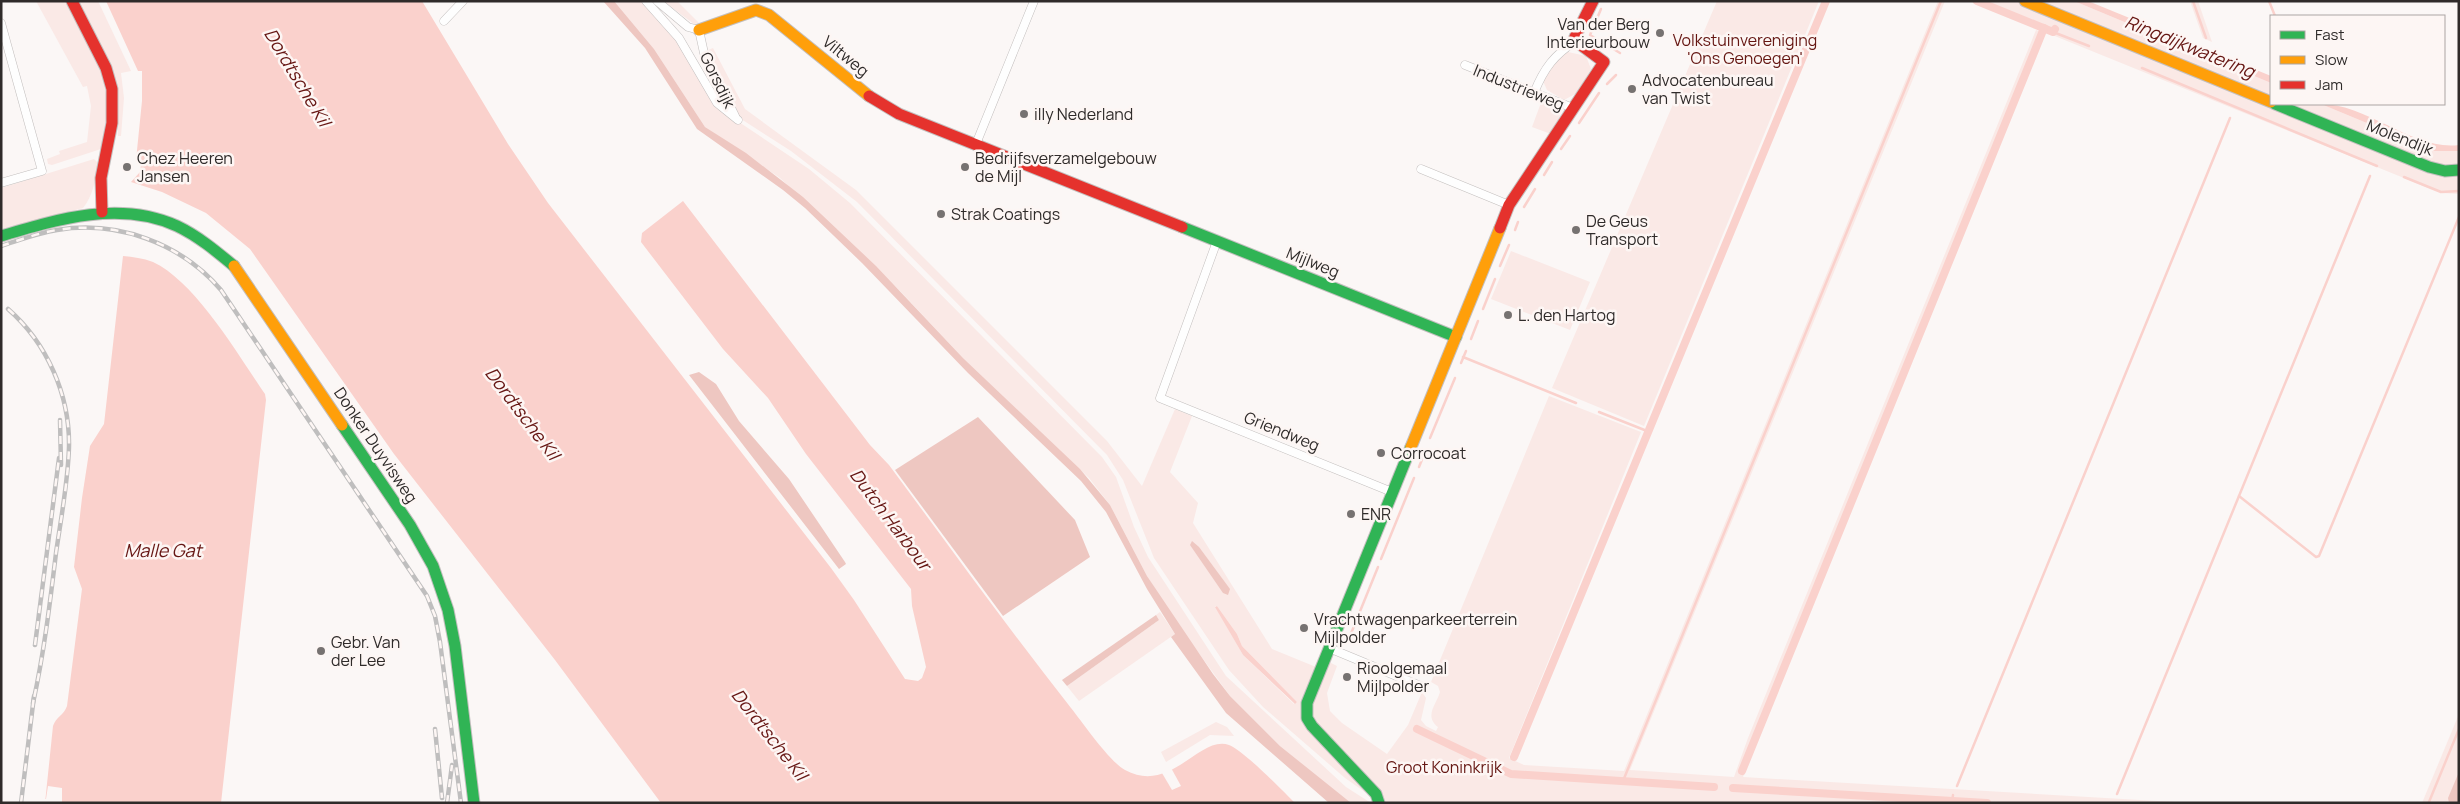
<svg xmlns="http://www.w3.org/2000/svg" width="2460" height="804" font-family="Manrope,sans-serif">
	<rect width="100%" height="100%" fill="#fbf7f6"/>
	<g fill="#fae9e6" fill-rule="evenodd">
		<polygon points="36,1 66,1 102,73 106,94 109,100 101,149 52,165 48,164 47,159 60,154 59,151 87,142 91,106 87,86 83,87"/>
		<polygon points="77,1 98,1 131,71 121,73 124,98 121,136 118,136 116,83"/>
		<polygon points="614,1 646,1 679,43 718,108 809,169 850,203 1102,457 1116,477 1134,527 1148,557 1226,676 1346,787 1371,803 1351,803 1336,792 1280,746 1230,696 1174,619 1147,576 1110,505 1089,478 963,358 901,292 780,178 705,127 654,49"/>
		<polygon points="663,1 677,1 699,23 694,24"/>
		<polygon points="1717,1 1819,1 1644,426 1552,388"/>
		<path d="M1938,1H1945L1630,770L1734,777L1748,738L2036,30L2045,34L1743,777L2192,803H1386L1382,795L1313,721L1310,709L1329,662L1337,666L1327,693L1330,711L1342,723L1387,754L1408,725L1422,692L1426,698L1421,720L1426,726L1436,731L1438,727C1424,716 1436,705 1440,692L1438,686L1431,682L1549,396L1641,432L1509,758L1524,765L1624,771Z"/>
		<polygon points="1969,1 2017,1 2421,167 2459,175 2459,194 2442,193 2426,187"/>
		<polygon points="2032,1 2074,1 2271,83 2271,99"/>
		<polygon points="2190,1 2198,1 2212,42 2203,38"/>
		<path d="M713,48L745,109L856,190L1107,441L1142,486L1175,409L1192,416L1170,472L1198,503L1193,523L1272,649L1316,667L1301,710L1372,797L1345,778L1263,707L1229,670L1154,558L1123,480L1107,455L857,202L791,151L738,117L706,51ZM1215,606H1217L1237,634L1242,646L1297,702L1294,704L1243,655Z"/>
		<path d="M1568,52L1586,56L1591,69L1577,93L1564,100L1547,90L1543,81C1548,69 1556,58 1568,52Z"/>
		<polygon points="1542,100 1552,104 1560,116 1551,134 1532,127"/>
		<polygon points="2282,104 2321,104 2434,151 2459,151 2459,166 2445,168"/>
		<path d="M94,159L98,163C96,178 93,196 83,208L1,229V188Z"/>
		<polygon points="1511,251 1590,282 1570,330 1491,299"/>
		<polygon points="1160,612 1175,634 1079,701 1067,686 1159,620 1156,615"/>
		<polygon points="2459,714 2459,803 2422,803"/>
		<polygon points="1216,722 1227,727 1234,736 1210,735 1166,762 1161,752"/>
	</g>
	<g fill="#eec7c1">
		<polygon points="603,1 614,1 654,49 705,127 746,153 803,197 876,266 963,358 1080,469 1110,505 1147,576 1213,674 1230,696 1280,746 1351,803 1329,803 1226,713 1171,637 1175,634 1147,589 1106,512 1081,481 968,373 862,263 805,208 783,190 697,129 645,48"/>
		<polygon points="699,372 716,384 739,421 789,479 845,562 846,564 839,569 689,375"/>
		<polygon points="978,417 1075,520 1090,557 1003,616 895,470"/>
		<polygon points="1192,541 1199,547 1230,589 1228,595 1223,593 1190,545"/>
		<polygon points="1156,615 1159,620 1067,686 1062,680"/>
		<polygon points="2459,772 2459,803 2449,803 2448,798"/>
	</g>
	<g fill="#fad1cc">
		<path d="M106,1H422L508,144L548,203L831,568L854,600L905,679L918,681L922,678L926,667L912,606L911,589L806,454L768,398L723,349L641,242L642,233L683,201L870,445L889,465C949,546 1008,628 1071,708C1083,723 1109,761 1125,770C1171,795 1199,735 1229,745C1243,750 1283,791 1295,803H661L555,660L394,454L250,249L206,213L162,192L131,182L140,172L141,165L136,160L142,101V71H138Z"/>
		<polygon points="2074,1 2088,1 2271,76 2271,83"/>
		<path d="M2321,104C2368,104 2414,151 2459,145V151H2434Z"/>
		<path d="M123,256C133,257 143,258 153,262C196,282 238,355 265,394L266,400L221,803H45L53,726C56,717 64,715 67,706L82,589L74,567L82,498L90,446L104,424Z"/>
		<polygon points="1217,606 1237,634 1242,646 1297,702 1295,704 1243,655 1215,607"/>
	</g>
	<g fill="#fbf7f6">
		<polygon points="1170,766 1181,786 1172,790 1162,773"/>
		<polygon points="48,786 62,788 62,803 43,803 43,799 46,799"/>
	</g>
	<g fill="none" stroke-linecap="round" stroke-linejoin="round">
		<g stroke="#fad1cc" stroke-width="2.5">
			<polyline points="2193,1 2206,38"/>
			<polyline points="2269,1 2275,16"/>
			<polyline points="1601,9 1590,35 1620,53"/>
			<polyline points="2053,32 2089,46"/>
			<polyline points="2142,68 2377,166"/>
			<polyline points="1607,84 1616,75"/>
			<polyline points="1579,123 1599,93"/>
			<polyline points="1561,149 1570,136"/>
			<polyline points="1544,175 1552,162"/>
			<polyline points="2404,177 2441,192 2459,191"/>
			<polyline points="1524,207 1535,189"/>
			<polyline points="1515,230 1518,222"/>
			<polyline points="1500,266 1509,245"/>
			<polyline points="1483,309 1495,279"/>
			<polyline points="1471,339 1478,321"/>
			<polyline points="1463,357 1576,403"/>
			<polyline points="1461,363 1466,351"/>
			<polyline points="1599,412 1647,431"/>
			<polyline points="1430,438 1455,378"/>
			<polyline points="1419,467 1425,452"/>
			<polyline points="2239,496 2316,557 2319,556 2459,217"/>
			<polyline points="1381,559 1414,478"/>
			<polyline points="1350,636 1378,567"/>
			<polyline points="1623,781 1941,1"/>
			<polyline points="1957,786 2230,118"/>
			<polyline points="2117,794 2370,176"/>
			<polyline points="1952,801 1953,795"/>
			<polyline points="2429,802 2459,729"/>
		</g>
		<g stroke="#fad1cc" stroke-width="8">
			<polyline points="1977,1 2053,32 2055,29"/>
			<polyline points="1417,729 1511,774 1714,787"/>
			<polyline points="1514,757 1826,1"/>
			<polyline points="1742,771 2044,28"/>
			<polyline points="1733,788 1987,803"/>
		</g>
		<g stroke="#c3bfbe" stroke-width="9">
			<g id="street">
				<polyline points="646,1 679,38 717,103 738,120"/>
				<polyline points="657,1 688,27 699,30 704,53 735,116"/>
				<polyline points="444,21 463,1"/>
				<polyline points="1,23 42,171 1,183"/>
				<polyline points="1465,65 1573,108"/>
				<path d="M1534,93C1544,68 1554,55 1577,40"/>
				<polyline points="976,144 1034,1"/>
				<polyline points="1421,169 1509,205"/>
				<polyline points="1217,241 1160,398 1392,492"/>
				<polyline points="1329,648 1423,687"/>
			</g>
		</g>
		<g stroke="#c3bfbe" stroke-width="13">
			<g id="fast">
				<polyline points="2275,104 2429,167 2445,171 2459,170"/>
				<polyline points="1182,227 1456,337"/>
				<path d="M1,236C58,219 120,200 177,226C198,236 216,251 234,266"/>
				<polyline points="342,425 410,525 433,566 448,610 455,646 474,803"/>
				<polyline points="1379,803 1376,794 1312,726 1307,718 1307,703 1411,447"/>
			</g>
		</g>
		<g stroke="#c3bfbe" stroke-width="13">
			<g id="slow">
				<polyline points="2025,1 2271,102"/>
				<polyline points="699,30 756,10 769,15 869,96"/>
				<polyline points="234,266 342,425"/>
				<polyline points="1411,447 1500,228"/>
			</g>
		</g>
		<g stroke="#c3bfbe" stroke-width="13">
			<g id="jam">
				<polyline points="72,1 106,68 112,89 112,123 101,178 102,212"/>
				<polyline points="869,96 899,114 1182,227"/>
				<polyline points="1500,228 1509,205 1604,62 1581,45 1575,37 1593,1"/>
			</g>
		</g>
		<use href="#street" stroke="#fefefe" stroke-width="8"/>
		<use href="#fast" stroke="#30b455" stroke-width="11"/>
		<use href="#slow" stroke="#ff9f0a" stroke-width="11"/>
		<use href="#jam" stroke="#e5322d" stroke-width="11"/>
		<g stroke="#bfbebe" stroke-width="4.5">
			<g id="rail">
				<path d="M1,246C20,240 38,233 57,230C117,220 181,243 221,290L427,596L435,616L440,642L461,803"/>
				<path d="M8,309C47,343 70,395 69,447C68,482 61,518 56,553C50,603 44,653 33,703"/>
				<polyline points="60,420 61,465"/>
				<polyline points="35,645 59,458"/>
				<polyline points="435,729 442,798"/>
				<polyline points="21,803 34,696"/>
				<polyline points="447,803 452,765"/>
			</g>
		</g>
		<use href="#rail" stroke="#fdf6f4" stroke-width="2.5" stroke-dasharray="8" stroke-linecap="butt"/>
	</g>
	<g fill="#767271" stroke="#fdf6f4" stroke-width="2">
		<circle cx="1660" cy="33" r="5"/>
		<circle cx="1632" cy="89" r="5"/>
		<circle cx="1024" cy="114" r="5"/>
		<circle cx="127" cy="167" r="5"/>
		<circle cx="965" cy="167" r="5"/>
		<circle cx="941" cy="214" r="5"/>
		<circle cx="1576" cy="230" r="5"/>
		<circle cx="1508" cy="315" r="5"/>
		<circle cx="1381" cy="453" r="5"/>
		<circle cx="1351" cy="514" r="5"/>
		<circle cx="1304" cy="628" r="5"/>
		<circle cx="321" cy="651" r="5"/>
		<circle cx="1347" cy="677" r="5"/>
	</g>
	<g text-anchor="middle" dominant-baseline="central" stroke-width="5" stroke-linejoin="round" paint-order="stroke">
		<g font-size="16" fill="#2f2b2a" stroke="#fdf6f4" text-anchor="start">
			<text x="1650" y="24" text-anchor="end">Van der Berg<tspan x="1650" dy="18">Interieurbouw</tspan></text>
			<text x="1642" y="80">Advocatenbureau<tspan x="1642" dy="18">van Twist</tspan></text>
			<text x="1034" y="114">illy Nederland</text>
			<text x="137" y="158">Chez Heeren<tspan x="137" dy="18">Jansen</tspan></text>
			<text x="975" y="158">Bedrijfsverzamelgebouw<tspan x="975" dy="18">de Mijl</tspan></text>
			<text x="951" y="214">Strak Coatings</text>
			<text x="1586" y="221">De Geus<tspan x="1586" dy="18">Transport</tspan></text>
			<text x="1518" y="315">L. den Hartog</text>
			<text x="1391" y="453">Corrocoat</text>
			<text x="1361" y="514">ENR</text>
			<text x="1314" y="619">Vrachtwagenparkeerterrein<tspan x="1314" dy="18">Mijlpolder</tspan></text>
			<text x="331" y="642">Gebr. Van<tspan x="331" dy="18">der Lee</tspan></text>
			<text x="1357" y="668">Rioolgemaal<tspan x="1357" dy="18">Mijlpolder</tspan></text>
		</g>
		<g font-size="16" fill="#651612" stroke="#fdf6f4">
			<text x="1745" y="40">Volkstuinvereniging<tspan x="1745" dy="18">'Ons Genoegen'</tspan></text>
			<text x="1444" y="767">Groot Koninkrijk</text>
		</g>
		<g font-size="16" fill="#2f2b2a" stroke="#fdf6f4">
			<text transform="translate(846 56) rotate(39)">Viltweg</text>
			<text transform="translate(718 80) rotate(64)">Gorsdijk</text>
			<text transform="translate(1519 87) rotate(22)">Industrieweg</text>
			<text transform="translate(2400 137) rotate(22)">Molendijk</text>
			<text transform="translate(1313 262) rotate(22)">Mijlweg</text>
			<text transform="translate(1282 431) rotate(22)">Griendweg</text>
			<text transform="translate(376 445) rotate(56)">Donker Duyvisweg</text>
		</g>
		<g font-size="18" font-style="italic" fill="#661613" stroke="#fdf6f4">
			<text transform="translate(2190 46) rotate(22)">Ringdijkwatering</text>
			<text transform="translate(298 77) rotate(59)">Dordtsche Kil</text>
			<text transform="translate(523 413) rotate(53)">Dordtsche Kil</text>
			<text transform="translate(891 519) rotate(53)">Dutch Harbour</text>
			<text x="163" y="550">Malle Gat</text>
			<text transform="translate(770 734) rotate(52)">Dordtsche Kil</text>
		</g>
	</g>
	<rect width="2460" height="804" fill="none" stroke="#2f2b2a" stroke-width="5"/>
	<rect x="2270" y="15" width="175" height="90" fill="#fdf6f4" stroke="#aba5a3"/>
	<rect x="2280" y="31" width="25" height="8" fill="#30b455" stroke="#aba5a3"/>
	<text x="2315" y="40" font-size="15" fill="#2f2b2a">Fast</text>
	<rect x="2280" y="56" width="25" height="8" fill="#ff9f0a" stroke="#aba5a3"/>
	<text x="2315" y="65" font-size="15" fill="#2f2b2a">Slow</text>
	<rect x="2280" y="81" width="25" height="8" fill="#e5322d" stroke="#aba5a3"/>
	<text x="2315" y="90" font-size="15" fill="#2f2b2a">Jam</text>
</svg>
